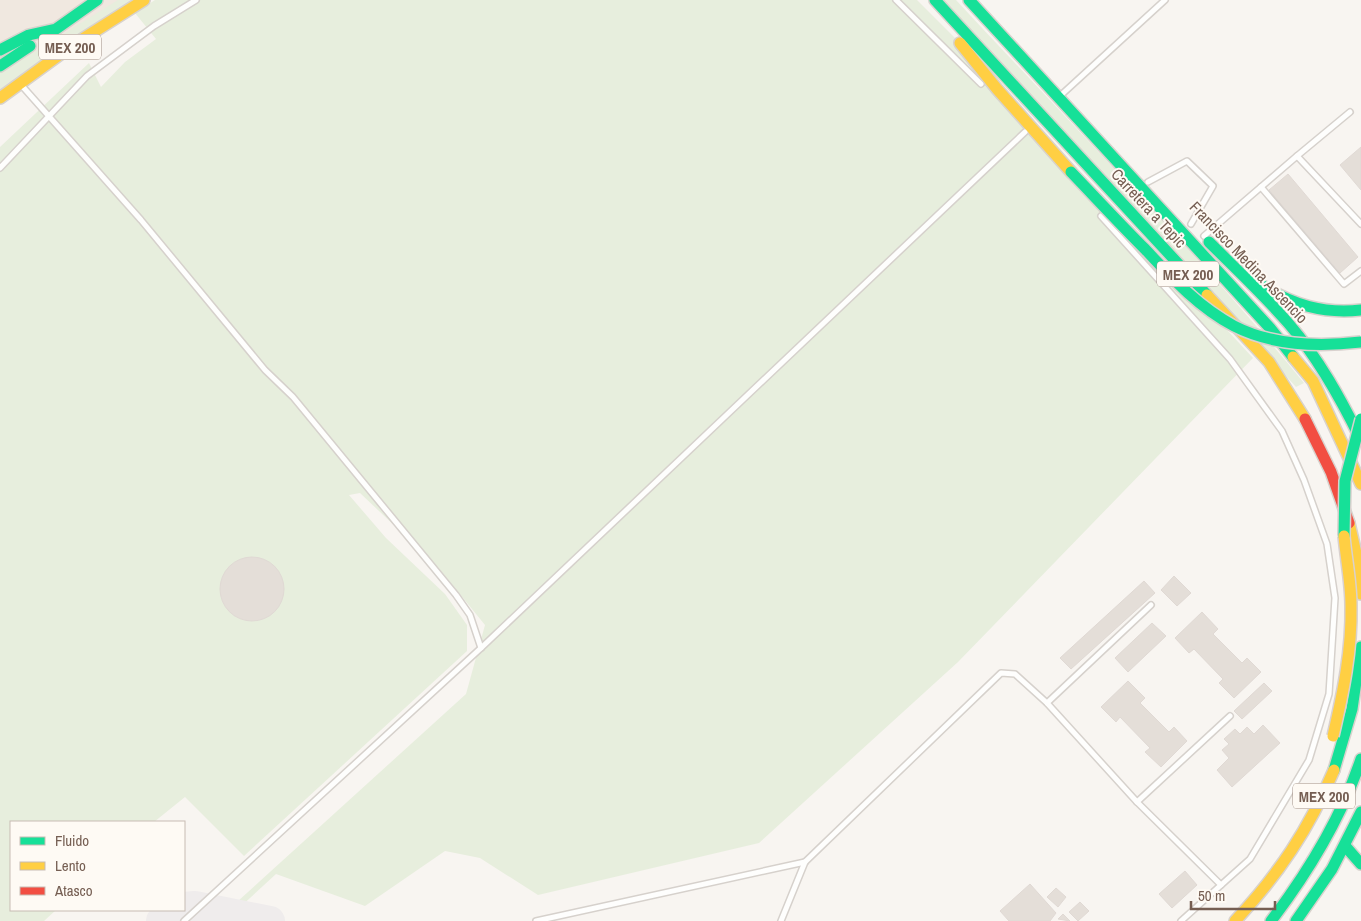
<svg xmlns="http://www.w3.org/2000/svg" width="1361" height="921" font-family="'Archivo Narrow',sans-serif">
	<rect width="100%" height="100%" fill="#f8f5f1"/>
	<polygon fill="#f0e8e0" points="0,0 127,0 0,97"/>
	<g fill="#e7eedd">
		<polygon points="118,0 134,0 0,89 0,73"/>
		<polygon points="155,0 917,0 969,52 1253,358 958,662 759,843 538,895 480,858 445,851 365,906 276,874 225,921 216,921 466,694 485,625 437,566 360,493 349,495 386,538 445,594 467,625 467,651 244,856 185,797 154,822 11,822 11,910 56,910 44,921 0,921 0,147 89,63 101,87 125,62 156,39 135,13"/>
		<path d="M943,0H956C1073,126 1195,250 1304,383L1296,387Z"/>
	</g>
	<g fill="none" stroke-linecap="round" stroke-linejoin="round">
		<g stroke="#efecec" stroke-width="30">
			<polyline points="184,907 195,906 270,921"/>
			<polyline points="161,921 175,910"/>
		</g>
	</g>
	<g fill="#e4ded8" stroke="#e0d9d4">
		<polygon points="1361,147 1361,190 1340,165"/>
		<polygon points="1288,174 1358,257 1340,273 1269,190"/>
		<circle cx="252" cy="589" r="32"/>
		<polygon points="1174,576 1191,593 1177,606 1161,590"/>
		<polygon points="1144,581 1155,593 1071,669 1060,658"/>
		<polygon points="1202,612 1218,629 1213,634 1242,663 1247,658 1261,672 1234,698 1219,683 1223,679 1194,649 1189,653 1175,638"/>
		<polygon points="1152,623 1166,636 1128,672 1115,658"/>
		<polygon points="1128,681 1145,698 1140,703 1169,732 1174,727 1187,741 1161,767 1145,752 1150,748 1120,717 1116,722 1101,707"/>
		<polygon points="1264,683 1272,691 1242,719 1234,711"/>
		<polygon points="1263,725 1280,743 1232,787 1217,770 1229,758 1222,750 1229,744 1224,739 1235,729 1240,734 1247,727 1254,734"/>
		<polygon points="1185,871 1197,885 1172,908 1159,894"/>
		<polygon points="1030,884 1056,913 1050,921 1009,921 1000,911"/>
		<polygon points="1056,888 1066,897 1058,907 1047,897"/>
		<polygon points="1080,902 1089,911 1078,921 1069,912"/>
		<polygon points="1063,914 1070,921 1058,919"/>
	</g>
	<g fill="none" stroke-linecap="round" stroke-linejoin="round">
		<g stroke="#d6d1cc" stroke-width="8">
			<g id="lane">
				<polyline points="896,0 981,84"/>
				<polyline points="23,87 141,220 265,370 293,397 456,595 470,615 481,648"/>
				<polyline points="1060,96 1165,0"/>
				<polyline points="1297,156 1350,112"/>
				<polyline points="0,168 87,76 154,26 196,0"/>
				<polyline points="1148,182 1187,161 1213,186 1191,224"/>
				<polyline points="1261,187 1344,284 1361,271"/>
				<polyline points="1101,216 1230,359 1282,431 1304,480 1327,544 1335,598 1329,694 1309,760 1250,859 1221,885"/>
				<polyline points="1204,236 1297,156 1361,224"/>
				<polyline points="1047,703 1151,605"/>
				<polyline points="1137,802 1230,716"/>
				<polyline points="184,921 481,648 1025,132"/>
				<polyline points="536,921 805,862"/>
				<polyline points="781,921 805,862 1001,673 1015,674 1047,703 1137,802 1221,885 1181,921"/>
			</g>
		</g>
		<g stroke="#d8d2cd" stroke-width="14">
			<g id="fast">
				<polyline points="935,0 1207,295"/>
				<polyline points="969,0 1270,328 1293,357"/>
				<polyline points="0,50 29,35 56,29 97,0"/>
				<polyline points="0,66 30,46"/>
				<path d="M1209,242C1236,269 1264,295 1289,324C1319,359 1341,399 1361,440"/>
				<path d="M1261,285C1294,305 1322,314 1361,310"/>
				<polyline points="1334,770 1352,709 1361,647"/>
				<polyline points="1346,847 1361,864"/>
				<path d="M1271,921C1309,871 1341,819 1361,759"/>
				<polyline points="1296,921 1332,869 1361,812"/>
			</g>
		</g>
		<g stroke="#d8d2cd" stroke-width="14">
			<g id="slow">
				<polyline points="960,43 997,89 1071,172"/>
				<polyline points="0,98 70,47 144,0"/>
				<polyline points="1207,295 1269,362 1305,419"/>
				<polyline points="1293,357 1313,381 1361,484"/>
				<polyline points="1349,523 1358,562 1361,594"/>
				<path d="M1235,921C1279,874 1309,829 1334,770"/>
			</g>
		</g>
		<g stroke="#d8d2cd" stroke-width="14">
			<polyline id="jam" points="1305,419 1331,472 1349,523"/>
		</g>
		<use href="#lane" stroke="#fefefd" stroke-width="5"/>
		<use href="#fast" stroke="#16e098" stroke-width="11"/>
		<use href="#slow" stroke="#ffcf43" stroke-width="11"/>
		<use href="#jam" stroke="#f24e42" stroke-width="11"/>
		<g stroke="#d9d1ce" stroke-width="14" stroke-linecap="butt">
			<g id="fast-bridge">
				<path d="M1071,172C1096,198 1120,224 1145,249C1172,278 1198,307 1234,326C1273,346 1319,347 1361,342"/>
				<polyline points="1344,536 1345,481 1361,419"/>
			</g>
		</g>
		<g stroke="#d9d1ce" stroke-width="14" stroke-linecap="butt">
			<path id="slow-bridge" d="M1333,736C1343,693 1352,650 1351,606C1351,582 1346,559 1344,536"/>
		</g>
		<use href="#fast-bridge" stroke="#16e098" stroke-width="11"/>
		<use href="#slow-bridge" stroke="#ffcf43" stroke-width="11"/>
	</g>
	<g text-anchor="middle" dominant-baseline="central" stroke-width="4" stroke-linejoin="round" paint-order="stroke">
		<g fill="#fefaf4" stroke="#9e8d83" stroke-width="1">
			<rect x="39" y="34.5" width="62" height="25" rx="4"/>
			<rect x="1157" y="261.5" width="62" height="25" rx="4"/>
			<rect x="1293" y="783.5" width="62" height="25" rx="4"/>
		</g>
		<g font-size="15" font-weight="bold" fill="#755e52">
			<text x="70" y="47">MEX 200</text>
			<text x="1188" y="274">MEX 200</text>
			<text x="1324" y="796">MEX 200</text>
		</g>
		<g font-size="16" fill="#755e52" stroke="#fefaf4">
			<text transform="translate(1149 208) rotate(47)">Carretera a Tepic</text>
			<text transform="translate(1249 262) rotate(46)">Francisco Medina Ascencio</text>
		</g>
	</g>
	<rect x="10" y="821" width="175" height="90" fill="#fefaf4" stroke="#c7bcb3"/>
	<rect x="20" y="837" width="25" height="8" fill="#16e098" stroke="#c7bcb3"/>
	<text x="55" y="846" font-size="15" fill="#755e52">Fluido</text>
	<rect x="20" y="862" width="25" height="8" fill="#ffcf43" stroke="#c7bcb3"/>
	<text x="55" y="871" font-size="15" fill="#755e52">Lento</text>
	<rect x="20" y="887" width="25" height="8" fill="#f24e42" stroke="#c7bcb3"/>
	<text x="55" y="896" font-size="15" fill="#755e52">Atasco</text>
	<path d="M1191 901v8h84v-8" fill="none" stroke="#755e52" stroke-width="2.5"/>
	<text x="1198" y="901" font-size="15" fill="#755e52" stroke="#fefaf4" stroke-width="4" paint-order="stroke">50 m</text>
</svg>
